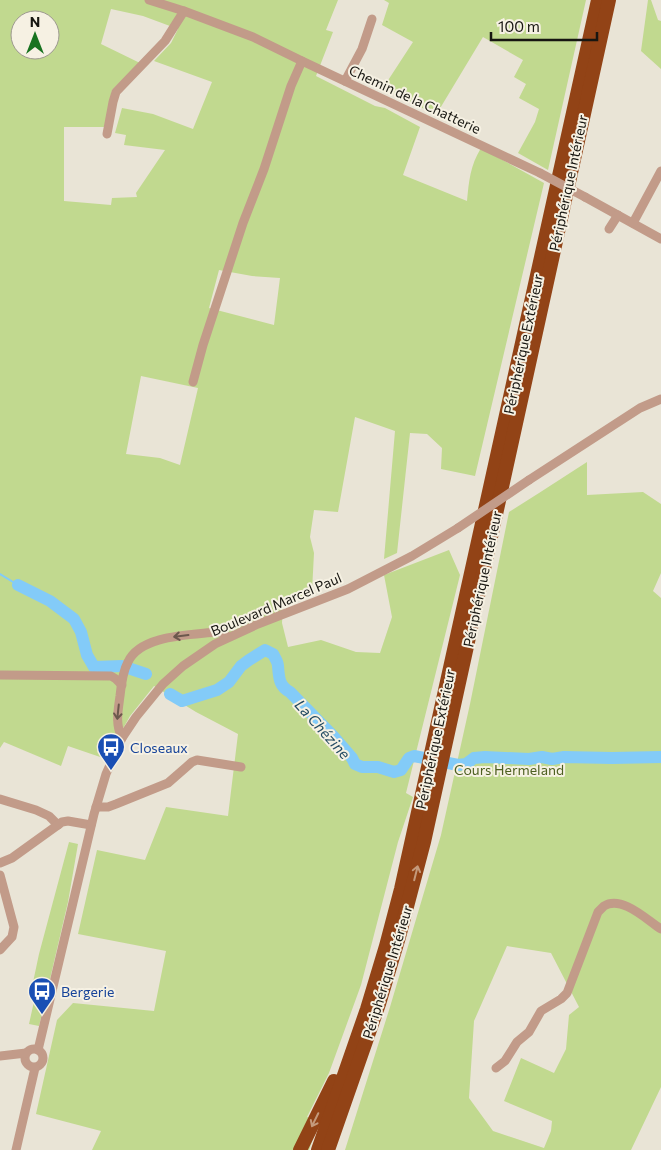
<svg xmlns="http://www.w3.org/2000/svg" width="661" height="1150" font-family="Commissioner,sans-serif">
	<rect width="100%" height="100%" fill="#e9e4d6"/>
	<g fill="#c1d98f" fill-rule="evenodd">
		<path d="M0,0H338L326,30L333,32L316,76L375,106L385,108L420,127L403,175L467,201C469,181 470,166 481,148L544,183L475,476L441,469L442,448L427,434L410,433L397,553L384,559L395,431L355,417L338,512L314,510L310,537L314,553L312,591L283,604L282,623L288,647L321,640L356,652L380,653L392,617L384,575L449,550L460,575L406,793L413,797L398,842L361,985L329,1073L307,1117L319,1121L309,1150H92L101,1131L36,1114L57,1020L73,1003L154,1011L166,951L78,934L97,850L145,860L166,807L228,816L238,734L196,712L154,686L130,716L106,759L68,746L61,766L4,742L0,748ZM111,9L143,16L178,29L171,43L154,61L212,82L193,129L153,114L122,108L115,133L126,135L124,145L165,150L136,193L137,197L112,198L111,205L64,201V127H105L112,90L140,63L101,44ZM20,20H50V50H20ZM219,270L252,276L280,278L274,325L209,308ZM141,376L198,388L180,465L160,458L126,454Z"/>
		<polygon points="384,0 586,0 548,170 518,153 535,122 539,109 519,98 526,84 514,77 523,60 483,37 436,115 383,88 413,42 382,25 389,3"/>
		<polygon points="648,0 651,0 658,20 661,21 661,69 641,51"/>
		<path d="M587,462V495L643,492L661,504V573L653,591L661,598V1087L631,1150H345L390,1007L441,835L470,704L509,512L539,493ZM507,946L551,953L579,1007L569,1015L566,1049L554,1073L521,1058L504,1101L552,1121L551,1131L544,1148L493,1131L469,1098L474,1021Z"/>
		<polygon points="69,842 78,844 68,902 39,1026 29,1024 37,988 32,987 39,954"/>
	</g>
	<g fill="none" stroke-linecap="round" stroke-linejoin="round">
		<polyline stroke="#83cbf8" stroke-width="2" points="0,574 18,585"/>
		<g stroke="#83cbf8" stroke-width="12">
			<polyline points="18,585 50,601 74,619 81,632 87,655 94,667 122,666"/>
			<polyline points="128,668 146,674"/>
			<path d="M170,694L182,701L217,690L229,682L241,666L249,660L265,650L273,654C275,658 278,662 278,666C279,678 279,686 290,692L333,736L352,758L355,764L362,767H378L394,772L401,770L409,758L414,756L458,765L466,764L474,758L485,757L529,759L542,757L552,759L564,757L612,758L661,757"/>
		</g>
		<g stroke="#c29b89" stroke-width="9">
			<polyline points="149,0 184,11 253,37 302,61 540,173"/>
			<polyline points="345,81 362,49 372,19"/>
			<polyline points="107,134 113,102 116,92 165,41 184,11"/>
			<polyline points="585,197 661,239"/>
			<polyline points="633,223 661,171"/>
			<polyline points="609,229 618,215"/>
			<polyline points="193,382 203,345 243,223 264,169 291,86 302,61"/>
			<polyline points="529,480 640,408 661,399"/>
			<polyline points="0,675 111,676 116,679 122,685"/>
			<path d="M122,738C115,724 118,711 120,696C121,686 123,671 128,662C140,635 190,635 216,632L223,633L228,637"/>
			<polyline points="0,799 36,810 49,816 58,825"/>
			<polyline points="96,807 108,807 116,804 168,783 192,762 197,760 241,767"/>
			<polyline points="0,863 12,858 62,822 68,821 91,825"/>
			<polyline points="0,875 14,927 12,937 0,950"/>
			<circle cx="34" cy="1058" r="9"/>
			<polyline points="38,1050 94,814 106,774 122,738 136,717 163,684 183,666 215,644 258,624 348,589 412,556 458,528"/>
			<polyline points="0,1056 26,1053"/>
			<path d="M496,1068L505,1061L517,1042L529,1032L541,1011L561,999L567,993L598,912C600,910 602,908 604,906C622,895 647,920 661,929"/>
			<polyline points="16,1150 35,1068"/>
		</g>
		<g stroke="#924316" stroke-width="14">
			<polyline points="300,1150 334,1081"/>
			<polyline points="318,1150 367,1009 386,946 401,889 598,0"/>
			<polyline points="328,1150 379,1004 399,937 424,842 609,0"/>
		</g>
		<g stroke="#c29b89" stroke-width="9">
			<polyline points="540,173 585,197"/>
			<polyline points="458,528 529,480"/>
		</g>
	</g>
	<defs><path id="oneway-shaft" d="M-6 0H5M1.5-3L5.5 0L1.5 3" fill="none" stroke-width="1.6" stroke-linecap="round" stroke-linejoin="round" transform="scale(1.25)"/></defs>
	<g stroke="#6c584d">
		<use href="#oneway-shaft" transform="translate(181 636) rotate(173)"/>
		<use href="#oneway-shaft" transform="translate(118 712) rotate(96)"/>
	</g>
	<g stroke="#c49a7c">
		<use href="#oneway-shaft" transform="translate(416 873) rotate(-76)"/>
		<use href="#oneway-shaft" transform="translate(315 1120) rotate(116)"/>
	</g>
	<defs>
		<g id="bus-pin" transform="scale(1.4375)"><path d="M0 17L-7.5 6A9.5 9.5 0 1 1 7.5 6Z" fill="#1a4fb4" stroke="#f6f1e3"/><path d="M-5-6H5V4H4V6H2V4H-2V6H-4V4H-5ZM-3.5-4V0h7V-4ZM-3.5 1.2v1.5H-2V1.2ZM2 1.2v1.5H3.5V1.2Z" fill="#fff"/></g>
	</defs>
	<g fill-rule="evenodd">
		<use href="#bus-pin" x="111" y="747"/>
		<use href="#bus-pin" x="42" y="991"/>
	</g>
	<g text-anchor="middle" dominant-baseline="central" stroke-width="4" stroke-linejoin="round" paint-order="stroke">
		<g font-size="14" fill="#171611" stroke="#f6f1e3">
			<text transform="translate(415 99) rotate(25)">Chemin de la Chatterie</text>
			<text transform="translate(568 183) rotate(-78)">Périphérique Intérieur</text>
			<text transform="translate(523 344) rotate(-78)">Périphérique Extérieur</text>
			<text transform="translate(482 579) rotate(-78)">Périphérique Intérieur</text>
			<text transform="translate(276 604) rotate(-23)">Boulevard Marcel Paul</text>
			<text transform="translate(435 739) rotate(-78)">Périphérique Extérieur</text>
			<text transform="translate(387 972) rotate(-73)">Périphérique Intérieur</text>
		</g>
		<g font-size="14" fill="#164399" stroke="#f6f1e3" text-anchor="start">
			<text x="130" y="747">Closeaux</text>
			<text x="61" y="991">Bergerie</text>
		</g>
		<g font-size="14" fill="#4e6021" stroke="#f6f1e3">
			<text x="509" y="769">Cours Hermeland</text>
		</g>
		<g font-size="15" font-style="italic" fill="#224a62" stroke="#f6f1e3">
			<text transform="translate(323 729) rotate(48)">La Chézine</text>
		</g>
	</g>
	<g transform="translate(35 35)"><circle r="24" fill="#f6f1e3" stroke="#9d998f"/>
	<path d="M0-4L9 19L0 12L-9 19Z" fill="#187320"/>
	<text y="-8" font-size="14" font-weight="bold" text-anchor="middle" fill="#171611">N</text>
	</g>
	<path d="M491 32v8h106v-8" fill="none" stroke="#171611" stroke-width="2.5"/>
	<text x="498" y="32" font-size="15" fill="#171611" stroke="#f6f1e3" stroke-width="4" paint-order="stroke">100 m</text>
</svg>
